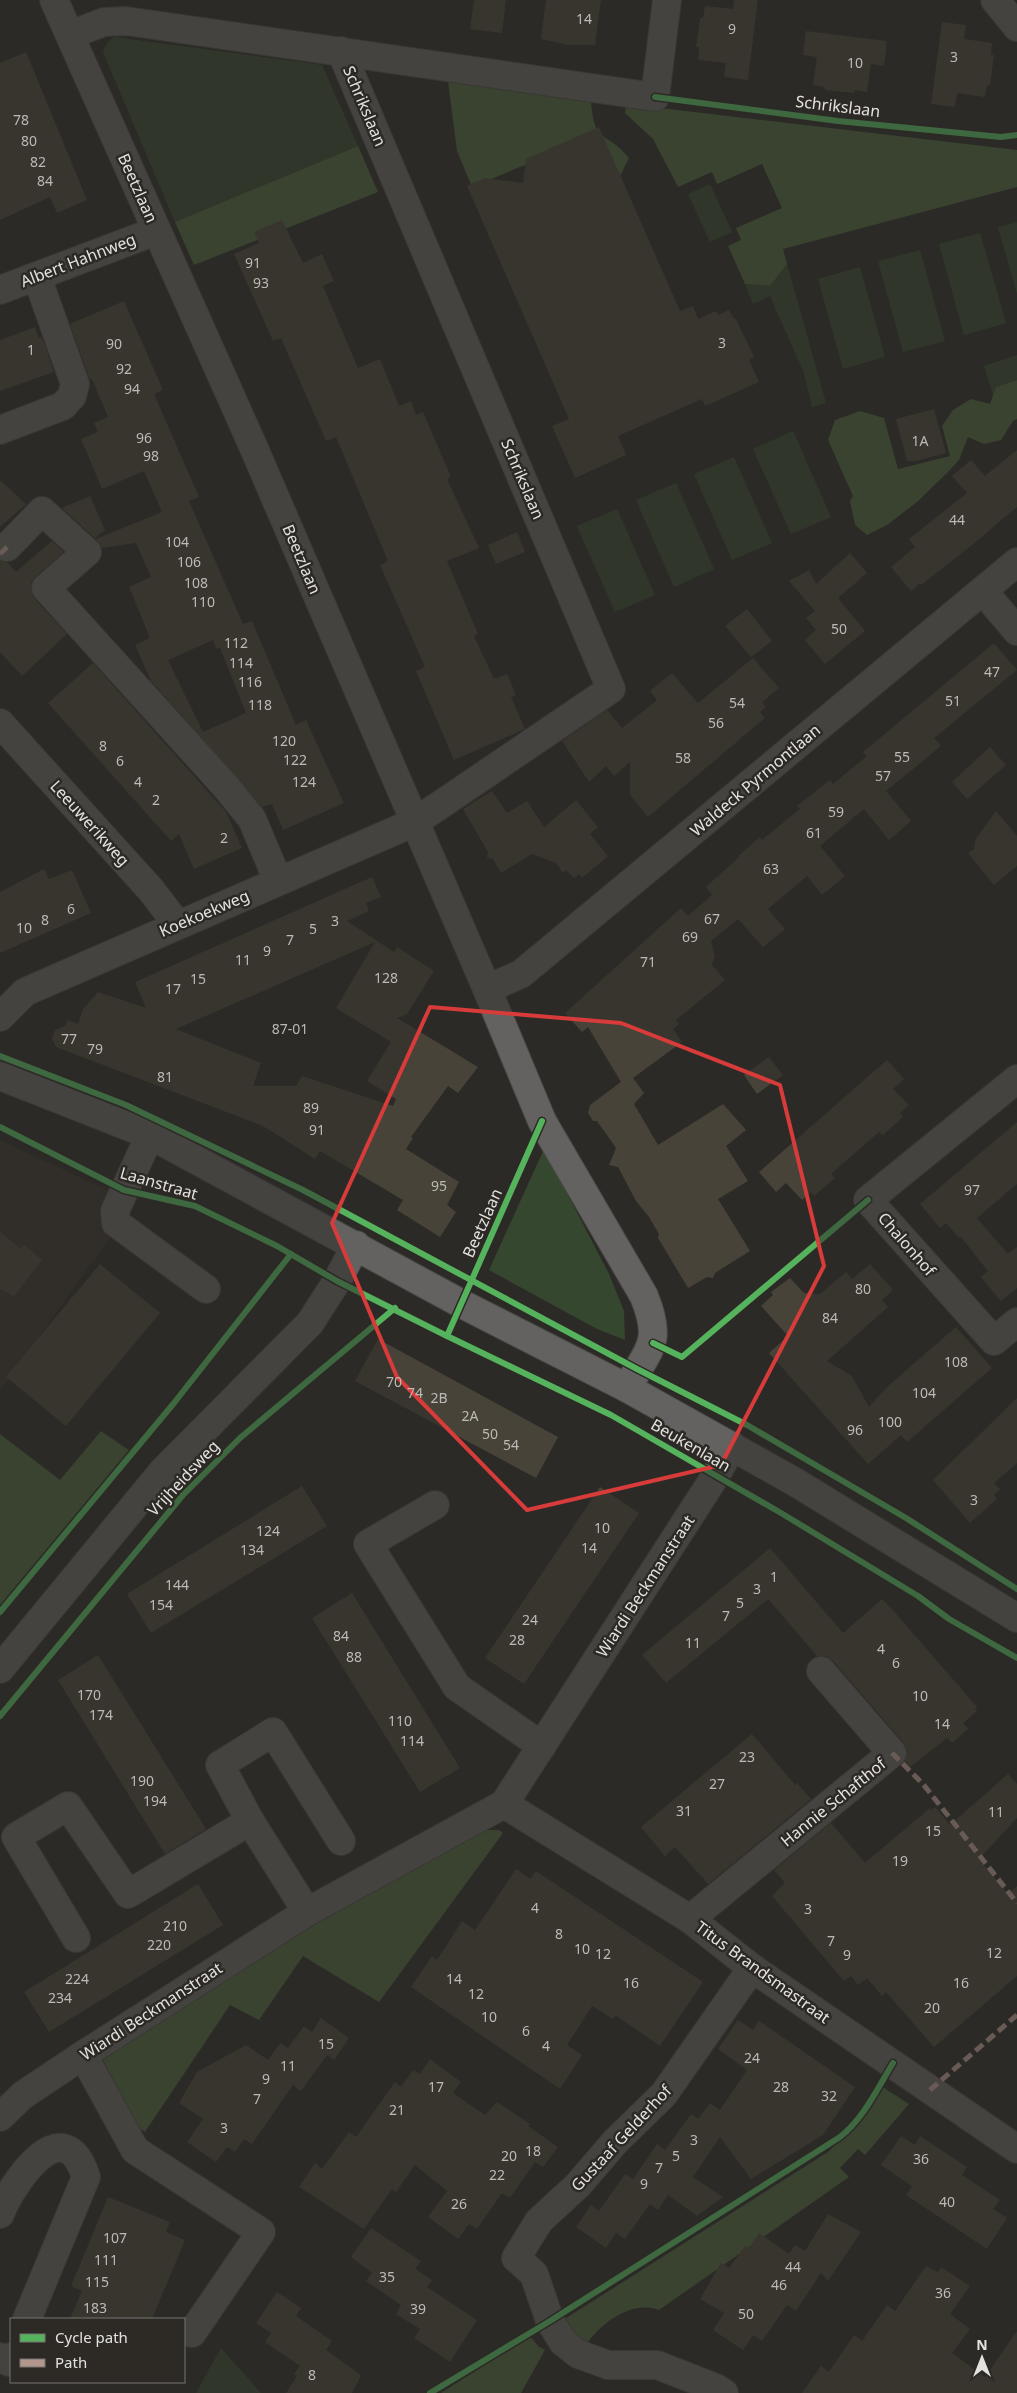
<svg xmlns="http://www.w3.org/2000/svg" width="1017" height="2393" font-family="'Noto Sans',sans-serif">
	<rect width="100%" height="100%" fill="#2c2a27"/>
	<polygon fill="#38322a" points="0,1140 135,1203 0,1391"/>
	<g fill="#36472f">
		<polygon points="114,37 322,65 358,146 175,222 103,52 108,42"/>
		<polygon points="710,184 732,232 710,242 688,194"/>
		<polygon points="1017,222 1017,294 998,227"/>
		<polygon points="980,233 1006,323 964,335 939,244"/>
		<polygon points="920,250 945,341 903,352 878,261"/>
		<polygon points="787,264 826,403 812,407 804,373 770,296 753,304 745,284 770,286"/>
		<polygon points="860,267 885,357 843,369 818,279"/>
		<polygon points="1017,355 1017,380 996,387 993,395 984,366"/>
		<polygon points="793,431 831,517 791,534 753,449"/>
		<polygon points="734,457 772,543 732,560 694,474"/>
		<polygon points="676,483 714,569 674,587 636,500"/>
		<polygon points="617,509 655,595 615,612 577,526"/>
		<polygon points="544,1149 609,1274 624,1311 625,1340 597,1329 489,1270"/>
		<polygon points="221,2348 261,2393 196,2393"/>
	</g>
	<g fill="#49623d">
		<path d="M448,82L591,100C594,147 606,129 629,158L617,182L597,135L472,187L457,151Z"/>
		<polygon points="626,104 1017,150 1017,187 783,249 787,264 770,286 745,284 728,246 741,240 736,228 782,208 762,164 717,184 712,172 678,187 653,139 625,113"/>
		<polygon points="358,146 378,192 194,265 175,222"/>
		<polygon points="1017,380 1017,419 1013,421 1001,440 984,444 968,437 959,460 948,472 917,502 887,525 867,535 855,525 850,501 853,496 828,440 835,420 860,411 884,418 898,469 950,456 942,426 953,410 971,399 990,404 996,387"/>
		<polygon points="101,1431 136,1455 0,1617 0,1434 60,1480"/>
		<polygon points="471,1830 499,1830 503,1833 379,2002 303,1956 259,2020 230,2005 145,2132 137,2127 98,2050"/>
		<path d="M881,2086L909,2104L865,2155L858,2149L840,2168L849,2177L659,2310C632,2300 603,2322 588,2342H574L552,2327L828,2152L849,2132Z"/>
		<polygon points="530,2336 538,2346 545,2350 521,2393 441,2393"/>
	</g>
	<g fill="#484339" fill-rule="evenodd">
		<polygon points="474,0 506,0 502,33 470,29"/>
		<polygon points="546,0 601,0 595,45 568,45 541,39"/>
		<polygon points="734,0 758,0 748,80 724,77 726,63 698,60 699,47 696,47 700,18 703,18 705,6 733,9"/>
		<polygon points="942,22 966,25 964,39 992,43 991,55 994,55 990,85 987,85 985,97 957,93 955,107 931,104"/>
		<polygon points="806,31 887,41 884,66 871,64 867,92 855,90 854,93 825,90 825,87 813,85 817,57 803,55"/>
		<polygon points="26,52 87,200 57,213 50,197 0,220 0,63"/>
		<polygon points="599,127 680,311 693,306 698,319 716,311 718,315 729,310 734,319 736,319 754,357 749,360 759,382 705,406 702,399 618,436 626,455 575,478 552,426 569,419 467,186 485,178 523,183 526,159"/>
		<polygon points="282,220 303,263 322,254 334,281 323,286 358,368 380,359 399,406 411,401 416,415 423,412 451,477 447,479 479,548 447,561 478,634 474,636 494,679 507,674 516,695 511,697 525,729 454,760 416,671 425,667 380,565 388,561 336,437 326,441 281,338 273,341 234,254 259,243 254,232"/>
		<path d="M124,301L163,390L154,394L199,497L189,501L243,624L252,621L296,725L306,720L344,803L283,830L272,804L262,807L151,681L135,645L150,638L129,587L151,577L136,543L102,548L96,539L162,512L144,471L102,489L81,439L98,432L94,423L108,417L92,379L90,380L70,324ZM213,640L217,649L220,648L246,713L203,732L168,660Z"/>
		<polygon points="35,327 39,338 42,337 54,372 0,391 0,340"/>
		<polygon points="934,409 946,453 916,461 907,461 896,419"/>
		<polygon points="1017,450 1017,507 972,545 921,585 920,583 911,591 891,567 915,547 909,539 967,493 952,476 971,460 985,476"/>
		<polygon points="0,480 26,504 0,527"/>
		<polygon points="90,496 105,530 95,538 62,508"/>
		<polygon points="517,532 525,552 496,564 488,545"/>
		<polygon points="52,541 64,552 35,577 31,583 31,591 34,598 67,634 22,676 0,652 0,560 7,562 16,572"/>
		<polygon points="850,553 867,573 838,598 865,631 825,664 805,640 816,630 806,618 815,611 789,581 809,570 816,584"/>
		<polygon points="747,609 772,641 751,657 725,626"/>
		<polygon points="994,643 1017,670 934,738 941,746 886,791 911,821 889,840 864,809 820,846 845,876 822,895 807,876 768,909 785,929 763,947 738,919 711,941 715,956 712,965 725,980 676,1020 679,1024 673,1029 682,1042 633,1078 644,1093 634,1104 658,1145 723,1104 746,1130 726,1146 748,1181 718,1199 750,1251 715,1273 713,1278 707,1277 688,1288 658,1238 659,1234 649,1217 636,1201 618,1167 609,1165 616,1148 597,1121 593,1121 588,1113 590,1105 621,1082 588,1027 582,1032 565,1013 681,908 688,916 712,895 706,887 739,857 738,856 760,837 762,840 800,809 797,806 830,780 833,784 867,756 863,752"/>
		<polygon points="753,658 779,688 762,702 766,707 760,712 765,718 648,817 630,795 630,762 614,776 606,766 589,782 562,741 607,710 622,728 657,700 650,691 672,673 698,703"/>
		<polygon points="93,663 226,812 242,848 194,869 179,834 171,841 48,703"/>
		<polygon points="990,747 1006,765 967,799 952,782"/>
		<polygon points="492,791 507,813 527,801 544,827 576,800 598,827 590,834 608,856 582,878 579,874 574,878 566,870 563,873 556,863 532,854 501,873 493,859 487,858 488,852 463,809"/>
		<polygon points="996,811 1017,836 1017,866 994,885 968,853 974,849 975,840"/>
		<polygon points="44,869 49,879 72,870 91,913 0,953 0,892"/>
		<path d="M372,877L381,897L366,903L369,911L347,921L394,952L397,947L434,971L407,1014L397,1018L478,1067L458,1093L448,1086L411,1137L413,1138L406,1149L459,1182L447,1205L456,1212L440,1237L397,1210L403,1200L320,1151L315,1159L263,1126L56,1047L52,1039L55,1030L65,1026L68,1020L78,1024L83,1009L98,992L146,1008L135,982ZM375,942L336,1008L391,1042L367,1081L396,1099L393,1106L302,1076L296,1086H253L261,1063L176,1029Z"/>
		<polygon points="769,1057 783,1075 757,1094 744,1075"/>
		<polygon points="887,1060 904,1079 893,1089 909,1105 900,1113 903,1117 883,1135 879,1132 840,1166 831,1174 835,1178 814,1196 811,1192 802,1200 786,1183 776,1192 759,1172"/>
		<polygon points="1017,1122 1017,1184 977,1218 1008,1254 1017,1247 1017,1288 1001,1301 981,1277 988,1271 960,1236 959,1238 946,1223 940,1228 920,1204"/>
		<polygon points="0,1232 21,1249 24,1245 42,1260 14,1296 0,1289"/>
		<polygon points="100,1264 160,1313 66,1426 6,1377"/>
		<polygon points="870,1264 893,1290 882,1300 888,1307 827,1361 852,1376 869,1407 888,1386 956,1327 992,1368 907,1442 901,1435 868,1464 769,1353 788,1336 761,1306 773,1295 771,1292 790,1278 804,1293 820,1294 846,1272 852,1279"/>
		<polygon points="378,1339 558,1437 536,1478 355,1381"/>
		<polygon points="1017,1398 1017,1463 994,1483 1000,1489 994,1495 997,1499 970,1523 933,1480"/>
		<polygon points="302,1486 327,1526 151,1633 127,1594"/>
		<polygon points="600,1487 639,1513 524,1684 485,1658"/>
		<polygon points="770,1548 843,1633 882,1599 891,1608 977,1707 975,1709 977,1711 963,1723 968,1729 952,1743 947,1738 910,1767 905,1761 907,1751 904,1743 833,1661 826,1656 817,1656 768,1599 666,1683 642,1655"/>
		<polygon points="352,1593 460,1768 420,1792 312,1618"/>
		<polygon points="98,1655 206,1829 165,1854 58,1680"/>
		<polygon points="752,1734 795,1785 797,1783 811,1799 708,1884 675,1847 665,1856 641,1827"/>
		<polygon points="1008,1774 1017,1784 1017,1818 979,1859 1008,1894 1017,1886 1017,1976 934,2047 886,1992 882,1996 867,1978 858,1985 851,1976 844,1981 772,1896 785,1883 774,1870 831,1823 865,1863 930,1808 932,1810 935,1807 950,1825"/>
		<polygon points="516,1869 530,1879 536,1871 703,1982 660,2046 615,2015 613,2019 592,2006 567,2045 582,2055 560,2089 411,1987 432,1956 437,1960 462,1921 475,1930"/>
		<polygon points="198,1884 223,1925 49,2032 24,1992"/>
		<polygon points="321,2018 349,2038 334,2060 327,2055 301,2091 293,2085 252,2144 244,2139 235,2152 227,2147 216,2162 187,2142 203,2119 179,2103 197,2072 246,2045 268,2060 280,2043 288,2048 304,2026 312,2032"/>
		<polygon points="738,2020 753,2030 759,2021 855,2087 823,2135 751,2179 720,2137 693,2177 723,2197 697,2216 668,2195 658,2210 650,2204 625,2239 616,2233 606,2248 576,2227 591,2205 599,2211 625,2174 633,2179 657,2144 665,2150 691,2114 698,2119 710,2103 720,2110 747,2070 718,2049"/>
		<polygon points="430,2059 461,2082 453,2093 485,2115 497,2102 530,2124 528,2126 558,2147 543,2167 535,2162 510,2198 502,2193 477,2229 469,2224 458,2239 428,2217 447,2191 415,2165 396,2192 392,2189 364,2229 299,2187 315,2163 322,2169 349,2132 356,2137 395,2082 401,2087 413,2070 420,2074"/>
		<polygon points="901,2136 915,2145 920,2136 967,2167 962,2175 1000,2200 993,2209 1007,2218 987,2249 906,2195 912,2186 881,2165"/>
		<polygon points="108,2197 170,2222 166,2232 185,2240 152,2319 70,2319 82,2291 71,2286"/>
		<polygon points="828,2214 861,2232 828,2281 821,2273 796,2311 787,2305 762,2341 753,2335 743,2350 713,2330 724,2313 700,2299 721,2263 729,2268 745,2246 749,2248 759,2233 789,2254 795,2245 805,2251"/>
		<polygon points="371,2228 421,2261 415,2269 432,2280 427,2287 477,2320 450,2362 414,2338 420,2329 396,2314 401,2305 366,2281 372,2273 351,2257"/>
		<polygon points="926,2266 938,2272 941,2267 970,2286 950,2314 970,2329 952,2353 985,2377 1017,2331 1017,2393 802,2393 821,2366 829,2372 854,2335 862,2341 887,2305 895,2311"/>
		<polygon points="277,2292 301,2308 296,2316 332,2341 326,2350 361,2375 352,2393 286,2393 297,2376 294,2374 300,2366 265,2342 271,2333 256,2323"/>
	</g>
	<g fill="none" stroke-linecap="round" stroke-linejoin="round">
		<g stroke="#4a4846" stroke-width="30">
			<g id="minor">
				<path d="M54,0L253,446L487,989L542,1121L644,1296C663,1343 649,1348 627,1388"/>
				<polyline points="995,0 1017,27"/>
				<polyline points="70,35 104,22 126,21 655,97 667,0"/>
				<polyline points="0,290 156,231"/>
				<polyline points="0,430 63,406 72,396 75,384 37,277"/>
				<polyline points="7,547 42,511 87,552 46,588 227,788 252,819 278,881"/>
				<polyline points="983,591 1017,631"/>
				<polyline points="0,723 151,890 177,924"/>
				<polyline points="487,989 521,974 1017,562"/>
				<polyline points="0,1017 25,992 415,822 611,689 341,51"/>
				<polyline points="0,1076 150,1135 462,1304 627,1388 795,1482 1017,1618"/>
				<polyline points="1017,1079 868,1200 994,1341 1017,1322"/>
				<polyline points="150,1135 115,1211 116,1223 206,1289"/>
				<polyline points="435,1505 368,1544 457,1687 542,1746"/>
				<polyline points="0,1669 163,1471 310,1323 337,1281 356,1245"/>
				<polyline points="504,1804 690,1919 752,1968 1017,2149"/>
				<polyline points="307,1912 250,1821 220,1765 273,1732 341,1841"/>
				<polyline points="690,1919 892,1753 821,1671"/>
				<polyline points="76,1938 16,1837 68,1806 128,1894 250,1821"/>
				<polyline points="83,2055 135,2150 261,2232 192,2333"/>
				<polyline points="0,2117 23,2095 83,2055 307,1912 504,1804 716,1475 732,1446"/>
				<path d="M0,2214C13,2181 64,2107 86,2177L27,2319"/>
				<polyline points="0,2357 9,2362 11,2357"/>
				<polyline points="724,2393 716,2388 657,2365 608,2365 578,2354 563,2342 550,2321 534,2274 516,2258 539,2221 578,2185 615,2142 664,2094 752,1968"/>
			</g>
		</g>
		<use href="#minor" stroke="#636260" stroke-width="28"/>
		<g stroke="#b2968c" stroke-width="5" stroke-dasharray="10 5" stroke-linecap="butt">
			<polyline points="0,554 7,547"/>
			<polyline points="892,1753 923,1784 1017,1903"/>
			<polyline points="930,2090 1017,2015"/>
		</g>
		<g stroke="#2d2a26" stroke-width="9">
			<g id="cycleway">
				<polyline points="655,97 838,121 1001,137 1017,135"/>
				<polyline points="0,1056 126,1105 303,1190 637,1369 747,1425 906,1518 1017,1589"/>
				<polyline points="0,1127 124,1190 195,1206 277,1246 337,1281 447,1336 611,1415 781,1513 918,1596 949,1619 1017,1658"/>
				<polyline points="447,1336 542,1121"/>
				<polyline points="653,1343 682,1357 868,1200"/>
				<polyline points="0,1612 174,1403 291,1254"/>
				<polyline points="0,1716 183,1495 240,1438 395,1308"/>
				<path d="M430,2393L550,2321L840,2137C864,2118 877,2089 893,2063"/>
			</g>
		</g>
		<use href="#cycleway" stroke="#56b35d" stroke-width="6"/>
	</g>
	<path d="M0 0H1017V2393H0ZM430,1007L621,1023L780,1085L824,1266L721,1465L527,1510L397,1377L332,1223Z" fill="#2c2a27" fill-opacity=".55" fill-rule="evenodd"/>
	<path fill="none" stroke="#d73b3a" stroke-width="4" stroke-linejoin="round" d="M430,1007L621,1023L780,1085L824,1266L721,1465L527,1510L397,1377L332,1223Z"/>
	<g text-anchor="middle" dominant-baseline="central" stroke-width="5" stroke-linejoin="round" paint-order="stroke">
		<g font-size="14" fill="#bdbab6">
			<text x="584" y="18">14</text>
			<text x="732" y="28">9</text>
			<text x="954" y="56">3</text>
			<text x="855" y="62">10</text>
			<text x="21" y="119">78</text>
			<text x="29" y="140">80</text>
			<text x="38" y="161">82</text>
			<text x="45" y="180">84</text>
			<text x="253" y="262">91</text>
			<text x="261" y="282">93</text>
			<text x="722" y="342">3</text>
			<text x="114" y="343">90</text>
			<text x="31" y="349">1</text>
			<text x="124" y="368">92</text>
			<text x="132" y="388">94</text>
			<text x="144" y="437">96</text>
			<text x="920" y="440">1A</text>
			<text x="151" y="455">98</text>
			<text x="957" y="519">44</text>
			<text x="177" y="541">104</text>
			<text x="189" y="561">106</text>
			<text x="196" y="582">108</text>
			<text x="203" y="601">110</text>
			<text x="839" y="628">50</text>
			<text x="236" y="642">112</text>
			<text x="241" y="662">114</text>
			<text x="992" y="671">47</text>
			<text x="250" y="681">116</text>
			<text x="953" y="700">51</text>
			<text x="737" y="702">54</text>
			<text x="260" y="704">118</text>
			<text x="716" y="722">56</text>
			<text x="284" y="740">120</text>
			<text x="103" y="745">8</text>
			<text x="902" y="756">55</text>
			<text x="683" y="757">58</text>
			<text x="295" y="759">122</text>
			<text x="120" y="760">6</text>
			<text x="883" y="775">57</text>
			<text x="138" y="781">4</text>
			<text x="304" y="781">124</text>
			<text x="156" y="799">2</text>
			<text x="836" y="811">59</text>
			<text x="814" y="832">61</text>
			<text x="224" y="837">2</text>
			<text x="771" y="868">63</text>
			<text x="71" y="908">6</text>
			<text x="712" y="918">67</text>
			<text x="45" y="919">8</text>
			<text x="335" y="920">3</text>
			<text x="24" y="927">10</text>
			<text x="313" y="928">5</text>
			<text x="690" y="936">69</text>
			<text x="290" y="939">7</text>
			<text x="267" y="950">9</text>
			<text x="243" y="959">11</text>
			<text x="648" y="961">71</text>
			<text x="386" y="977">128</text>
			<text x="198" y="978">15</text>
			<text x="173" y="988">17</text>
			<text x="290" y="1028">87-01</text>
			<text x="69" y="1038">77</text>
			<text x="95" y="1048">79</text>
			<text x="165" y="1076">81</text>
			<text x="311" y="1107">89</text>
			<text x="317" y="1129">91</text>
			<text x="439" y="1185">95</text>
			<text x="972" y="1189">97</text>
			<text x="863" y="1288">80</text>
			<text x="830" y="1317">84</text>
			<text x="956" y="1361">108</text>
			<text x="394" y="1381">70</text>
			<text x="415" y="1392">74</text>
			<text x="924" y="1392">104</text>
			<text x="439" y="1397">2B</text>
			<text x="470" y="1415">2A</text>
			<text x="890" y="1421">100</text>
			<text x="855" y="1429">96</text>
			<text x="490" y="1433">50</text>
			<text x="511" y="1444">54</text>
			<text x="974" y="1499">3</text>
			<text x="602" y="1527">10</text>
			<text x="268" y="1530">124</text>
			<text x="589" y="1547">14</text>
			<text x="252" y="1549">134</text>
			<text x="774" y="1576">1</text>
			<text x="177" y="1584">144</text>
			<text x="757" y="1588">3</text>
			<text x="740" y="1602">5</text>
			<text x="161" y="1604">154</text>
			<text x="726" y="1615">7</text>
			<text x="530" y="1619">24</text>
			<text x="341" y="1635">84</text>
			<text x="517" y="1639">28</text>
			<text x="693" y="1642">11</text>
			<text x="881" y="1648">4</text>
			<text x="354" y="1656">88</text>
			<text x="896" y="1662">6</text>
			<text x="89" y="1694">170</text>
			<text x="920" y="1695">10</text>
			<text x="101" y="1714">174</text>
			<text x="400" y="1720">110</text>
			<text x="942" y="1723">14</text>
			<text x="412" y="1740">114</text>
			<text x="747" y="1756">23</text>
			<text x="142" y="1780">190</text>
			<text x="717" y="1783">27</text>
			<text x="155" y="1800">194</text>
			<text x="684" y="1810">31</text>
			<text x="996" y="1811">11</text>
			<text x="933" y="1830">15</text>
			<text x="900" y="1860">19</text>
			<text x="535" y="1907">4</text>
			<text x="808" y="1908">3</text>
			<text x="175" y="1925">210</text>
			<text x="559" y="1933">8</text>
			<text x="831" y="1940">7</text>
			<text x="159" y="1944">220</text>
			<text x="582" y="1948">10</text>
			<text x="994" y="1952">12</text>
			<text x="603" y="1953">12</text>
			<text x="847" y="1954">9</text>
			<text x="77" y="1978">224</text>
			<text x="454" y="1978">14</text>
			<text x="631" y="1982">16</text>
			<text x="961" y="1982">16</text>
			<text x="476" y="1993">12</text>
			<text x="60" y="1997">234</text>
			<text x="932" y="2007">20</text>
			<text x="489" y="2016">10</text>
			<text x="526" y="2030">6</text>
			<text x="326" y="2043">15</text>
			<text x="546" y="2045">4</text>
			<text x="752" y="2057">24</text>
			<text x="288" y="2065">11</text>
			<text x="266" y="2078">9</text>
			<text x="436" y="2086">17</text>
			<text x="781" y="2086">28</text>
			<text x="829" y="2095">32</text>
			<text x="257" y="2098">7</text>
			<text x="397" y="2109">21</text>
			<text x="224" y="2127">3</text>
			<text x="694" y="2139">3</text>
			<text x="533" y="2150">18</text>
			<text x="509" y="2155">20</text>
			<text x="676" y="2155">5</text>
			<text x="921" y="2158">36</text>
			<text x="659" y="2167">7</text>
			<text x="497" y="2174">22</text>
			<text x="644" y="2183">9</text>
			<text x="947" y="2201">40</text>
			<text x="459" y="2203">26</text>
			<text x="115" y="2237">107</text>
			<text x="106" y="2259">111</text>
			<text x="793" y="2266">44</text>
			<text x="387" y="2276">35</text>
			<text x="97" y="2281">115</text>
			<text x="779" y="2284">46</text>
			<text x="943" y="2292">36</text>
			<text x="95" y="2307">183</text>
			<text x="418" y="2308">39</text>
			<text x="746" y="2313">50</text>
			<text x="312" y="2374">8</text>
		</g>
		<g font-size="16" fill="#e4e2e0" stroke="#2d2a26">
			<text transform="translate(365 106) rotate(67)">Schrikslaan</text>
			<text transform="translate(838 106) rotate(7)">Schrikslaan</text>
			<text transform="translate(138 188) rotate(66)">Beetzlaan</text>
			<text transform="translate(78 260) rotate(-21)">Albert Hahnweg</text>
			<text transform="translate(523 479) rotate(67)">Schrikslaan</text>
			<text transform="translate(302 559) rotate(67)">Beetzlaan</text>
			<text transform="translate(755 780) rotate(-40)">Waldeck Pyrmontlaan</text>
			<text transform="translate(90 823) rotate(48)">Leeuwerikweg</text>
			<text transform="translate(204 913) rotate(-23)">Koekoekweg</text>
			<text transform="translate(159 1183) rotate(16)">Laanstraat</text>
			<text transform="translate(482 1223) rotate(-66)">Beetzlaan</text>
			<text transform="translate(907 1244) rotate(49)">Chalonhof</text>
			<text transform="translate(691 1445) rotate(30)">Beukenlaan</text>
			<text transform="translate(183 1478) rotate(-47)">Vrijheidsweg</text>
			<text transform="translate(645 1586) rotate(-57)">Wiardi Beckmanstraat</text>
			<text transform="translate(833 1802) rotate(-39)">Hannie Schafthof</text>
			<text transform="translate(763 1972) rotate(36)">Titus Brandsmastraat</text>
			<text transform="translate(151 2011) rotate(-33)">Wiardi Beckmanstraat</text>
			<text transform="translate(621 2138) rotate(-47)">Gustaaf Gelderhof</text>
		</g>
	</g>
	<rect x="10" y="2318" width="175" height="65" fill="#2d2a26" stroke="#767470"/>
	<rect x="20" y="2334" width="25" height="8" fill="#56b35d" stroke="#767470"/>
	<text x="55" y="2343" font-size="15" fill="#e4e2e0">Cycle path</text>
	<rect x="20" y="2359" width="25" height="8" fill="#b2968c" stroke="#767470"/>
	<text x="55" y="2368" font-size="15" fill="#e4e2e0">Path</text>
	<g transform="translate(982 2358)" stroke="#2d2a26" stroke-width="4" paint-order="stroke">
	<path d="M0-4L9 19L0 12L-9 19Z" fill="#e4e2e0"/>
	<text y="-8" font-size="14" font-weight="bold" text-anchor="middle" fill="#e4e2e0">N</text>
	</g>
</svg>
